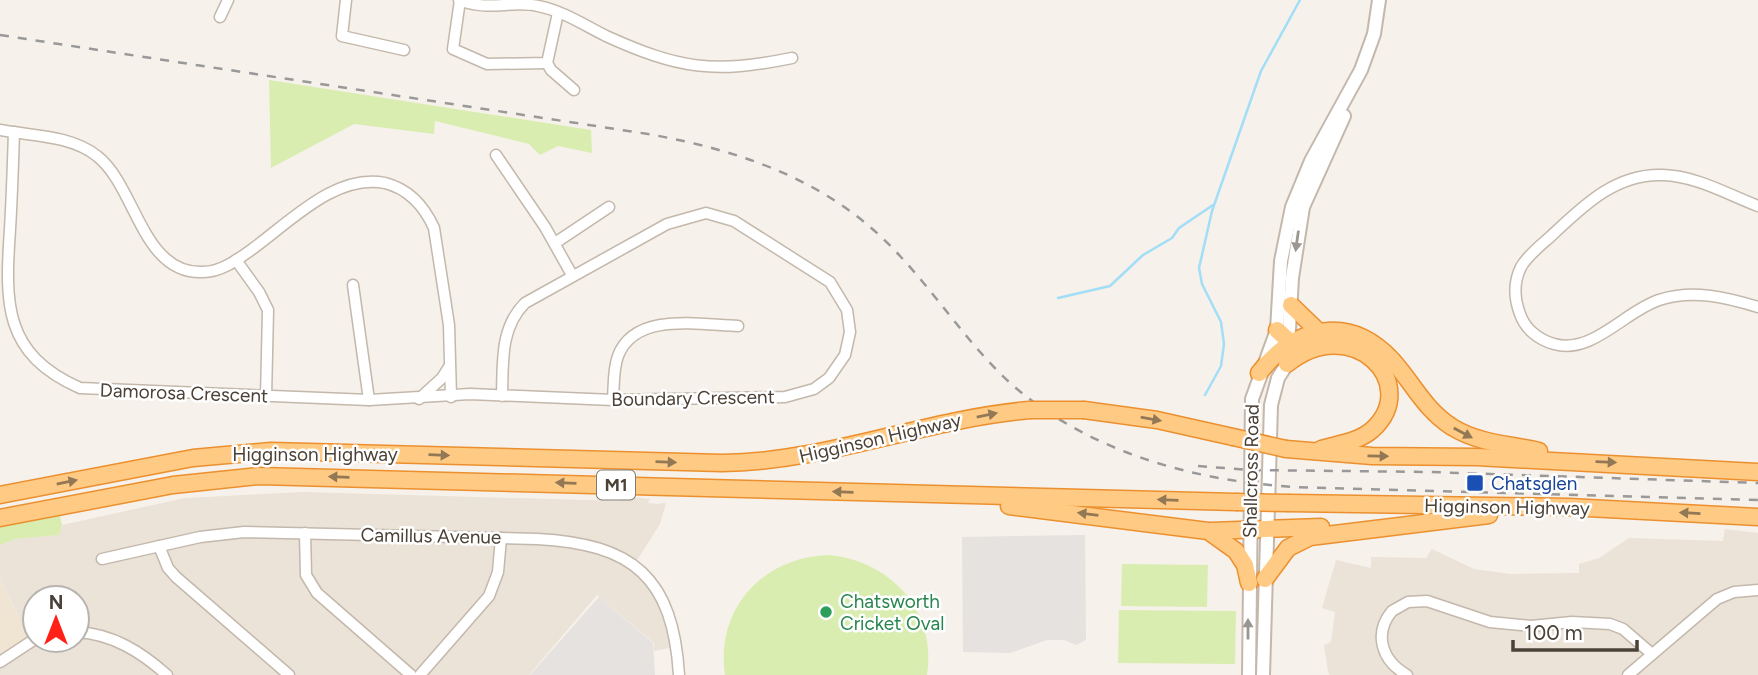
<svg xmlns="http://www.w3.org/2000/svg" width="1758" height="675" font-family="Figtree,sans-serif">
	<rect width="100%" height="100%" fill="#f6f1ea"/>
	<g fill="#ebe2d8" fill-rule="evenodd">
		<path d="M303,492L618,501L621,496L650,499L648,503L657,504L666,503L660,524L634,565L653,582L679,646L654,651V643L597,595L529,675H0V663L18,615L0,577V545L15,539L59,535L62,525L185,498ZM35,598H77V640H35Z"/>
		<polygon points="1725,529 1758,533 1758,675 1330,675 1328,672 1324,645 1331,642 1335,612 1322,608 1336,560 1371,568 1371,557 1426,558 1432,549 1474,569 1510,574 1579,573 1579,564 1599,558 1629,538 1723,541"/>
	</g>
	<polygon fill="#f0e5d3" points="0,577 30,642 0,663"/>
	<g fill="#d9edb0">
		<polygon points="269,80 591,130 592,153 558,146 540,155 529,144 435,121 434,134 354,124 271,168"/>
		<polygon points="58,508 62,525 59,535 15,539 0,545 0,519"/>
		<path d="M828,555C890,560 937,611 927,675H725C715,609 763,557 828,555Z"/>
		<polygon points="1122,564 1208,565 1207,607 1121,606"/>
		<polygon points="1119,610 1236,611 1235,664 1118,663"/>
	</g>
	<g fill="#e5e2df">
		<polygon points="1085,535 1086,640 1076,645 1064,640 1047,640 1010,653 963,652 962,537"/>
		<polygon points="599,597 653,643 655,675 530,675"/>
	</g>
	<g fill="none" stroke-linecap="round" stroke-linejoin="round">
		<g stroke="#a2def7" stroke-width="2.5">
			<polyline points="1058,298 1110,286 1143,255 1172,238 1179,228 1213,205"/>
			<polyline points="1205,395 1221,366 1224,344 1221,322 1202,284 1199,268 1212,211 1261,71 1300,0"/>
		</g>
		<g stroke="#c3b8ab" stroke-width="13">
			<g id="minor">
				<polyline points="346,0 342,36 404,50"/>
				<path d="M459,0C490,12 510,0 538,6C563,11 584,25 606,36C679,69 713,74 792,58"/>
				<polyline points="460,0 453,49 487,64 547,63 558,13"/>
				<polyline points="220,17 228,0"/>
				<polyline points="547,63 551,70 574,90"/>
				<path d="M0,130C31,136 71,135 97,156C136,186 142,275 203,272C221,272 237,260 251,250C289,223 335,173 385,183C409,189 424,206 434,228L449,325L451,397"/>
				<path d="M14,132C13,164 12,196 10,229C5,303 3,354 80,388L369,400L470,394L613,400L785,397L814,389L829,378L845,355L850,332L847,310L830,282L734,221L706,213L667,224L525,303C500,328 503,362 502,396"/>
				<polyline points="496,155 545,227 572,275"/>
				<path d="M1758,206C1727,194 1696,176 1663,175C1615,173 1582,207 1550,237C1540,246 1527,256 1521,267C1513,283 1514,298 1520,314C1525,329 1539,340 1554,344C1592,355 1625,311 1659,300C1692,289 1725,297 1758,307"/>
				<polyline points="555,243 609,207"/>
				<polyline points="236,260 259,292 268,310 266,397"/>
				<polyline points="353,285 369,400"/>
				<polyline points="419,399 442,378 449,367"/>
				<path d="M613,400C614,385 613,369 618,356C635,311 701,325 738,326"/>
				<polyline points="305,533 306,575 317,593 411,675"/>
				<polyline points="159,546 168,568 176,577 289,675"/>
				<path d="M102,559L200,537L244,532L537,539C633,544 673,577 679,675"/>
				<path d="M77,632C113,634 141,652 167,675"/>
				<polyline points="0,662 35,639"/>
				<polyline points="420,675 489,596 498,572 501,538"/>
				<path d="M1407,675C1382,661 1373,634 1392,611L1408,602L1427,601L1490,622L1531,626L1572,622L1610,624L1623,629L1652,654"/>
				<polyline points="1628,675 1717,599 1734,592 1758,590"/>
			</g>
		</g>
		<g stroke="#c3b8ab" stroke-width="16">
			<g id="tertiary">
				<polyline points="1249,675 1252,399 1277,330 1281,261 1292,207 1311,161 1361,70 1374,34 1379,0"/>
				<polyline points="1263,675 1271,405 1278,378 1287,364 1292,278 1303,207 1344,116"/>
			</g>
		</g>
		<g stroke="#ec902f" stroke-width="19">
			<g id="trunk">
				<polyline points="1291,305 1318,331"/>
				<polyline points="1277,330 1290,342 1299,344"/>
				<path d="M1287,364C1352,311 1423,384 1372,430C1358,442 1338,444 1321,449"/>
				<path d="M1259,373C1295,327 1348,313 1392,360C1413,383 1424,409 1452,427C1480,444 1509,444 1539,451"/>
				<polyline points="1084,410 1157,420 1233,437"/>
				<polyline points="1286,449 1372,456 1477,457 1758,472"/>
				<path d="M0,495L193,458L271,451L722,463C827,462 925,419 1030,410"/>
				<polyline points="1289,503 1569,507 1758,517"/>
				<polyline points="1009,506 1208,531 1236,551 1245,565 1249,583"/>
				<polyline points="0,518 173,485 259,476 1236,502"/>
				<polyline points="1211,531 1321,527"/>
				<polyline points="1265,579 1288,548 1310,537 1489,515"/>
			</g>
		</g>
		<use href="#minor" stroke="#fff" stroke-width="10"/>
		<use href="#tertiary" stroke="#fff" stroke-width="12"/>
		<use href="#trunk" stroke="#ffca83" stroke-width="16"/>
		<g stroke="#999" stroke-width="2.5" stroke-dasharray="9 9" stroke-linecap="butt">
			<path d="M0,35L648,134C744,151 833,182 900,256C942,301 975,355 1023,394C1100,455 1198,481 1294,487L1758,500"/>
			<polyline points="1198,466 1249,470 1431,472 1758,483"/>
		</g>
		<g stroke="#ec902f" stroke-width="19" stroke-linecap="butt">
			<g id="trunk-bridge">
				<polyline points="1030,410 1084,410"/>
				<polyline points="1233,437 1286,449"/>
				<polyline points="1236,502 1289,503"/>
			</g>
		</g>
		<use href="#trunk-bridge" stroke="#ffca83" stroke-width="16"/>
	</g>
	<defs><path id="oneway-solid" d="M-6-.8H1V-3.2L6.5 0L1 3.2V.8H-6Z" transform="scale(1.75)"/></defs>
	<g fill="#9c9691">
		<use href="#oneway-solid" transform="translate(1297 241) rotate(98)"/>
		<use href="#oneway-solid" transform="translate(1248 629) rotate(-90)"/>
	</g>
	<g fill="#937855">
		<use href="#oneway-solid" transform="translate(987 415) rotate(-11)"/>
		<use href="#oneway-solid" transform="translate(1151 419) rotate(10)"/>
		<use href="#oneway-solid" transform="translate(1463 433) rotate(28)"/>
		<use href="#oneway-solid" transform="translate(439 455) rotate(2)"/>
		<use href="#oneway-solid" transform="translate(1378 456) rotate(1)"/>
		<use href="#oneway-solid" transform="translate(666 462) rotate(2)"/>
		<use href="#oneway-solid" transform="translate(1606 462) rotate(2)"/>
		<use href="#oneway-solid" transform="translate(339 477) rotate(-178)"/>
		<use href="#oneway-solid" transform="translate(67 482) rotate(-11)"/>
		<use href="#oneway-solid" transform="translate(566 483) rotate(-178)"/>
		<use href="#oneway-solid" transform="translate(843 492) rotate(-178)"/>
		<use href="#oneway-solid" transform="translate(1168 500) rotate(-178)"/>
		<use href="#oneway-solid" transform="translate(1690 513) rotate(-177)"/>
		<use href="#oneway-solid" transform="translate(1088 514) rotate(-173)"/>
	</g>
	<rect fill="#1a4fb4" stroke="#fff" stroke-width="2.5" x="1466" y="474" width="18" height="18" rx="3.5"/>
	<circle fill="#2e9e5b" stroke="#fff" stroke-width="2.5" cx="826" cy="612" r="7"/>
	<g text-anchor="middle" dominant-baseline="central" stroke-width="5" stroke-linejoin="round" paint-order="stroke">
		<rect fill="#fff" stroke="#817a73" stroke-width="2" x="597" y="470.5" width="38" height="29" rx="5"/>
		<g font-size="18" font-weight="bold" fill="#4b4137">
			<text x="616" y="485">M1</text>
		</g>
		<g font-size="19" fill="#4b4137" stroke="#fff">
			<text transform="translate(184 393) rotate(2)">Damorosa Crescent</text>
			<text transform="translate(693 398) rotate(-1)">Boundary Crescent</text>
			<text transform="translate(880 438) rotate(-13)">Higginson Highway</text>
			<text x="315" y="454">Higginson Highway</text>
			<text transform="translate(1251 471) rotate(-89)">Shallcross Road</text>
			<text transform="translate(1507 507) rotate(1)">Higginson Highway</text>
			<text transform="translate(431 536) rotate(1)">Camillus Avenue</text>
		</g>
		<g font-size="19" fill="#164399" stroke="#fff" text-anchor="start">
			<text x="1491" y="483">Chatsglen</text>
		</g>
		<g font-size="19" fill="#27864d" stroke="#fff" text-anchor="start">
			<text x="840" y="601">Chatsworth<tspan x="840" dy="22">Cricket Oval</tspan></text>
		</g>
	</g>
	<g transform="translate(56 619)"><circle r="33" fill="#ffffff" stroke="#b7b3af" stroke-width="2"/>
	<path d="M0-5L12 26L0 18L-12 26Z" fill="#ff2018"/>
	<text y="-10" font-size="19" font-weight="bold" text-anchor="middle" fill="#4b4137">N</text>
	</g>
	<path d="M1513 640v10h124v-10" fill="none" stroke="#4b4137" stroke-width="3.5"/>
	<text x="1524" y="640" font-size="21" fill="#4b4137" stroke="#ffffff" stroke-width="5" paint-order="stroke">100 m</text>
</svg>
